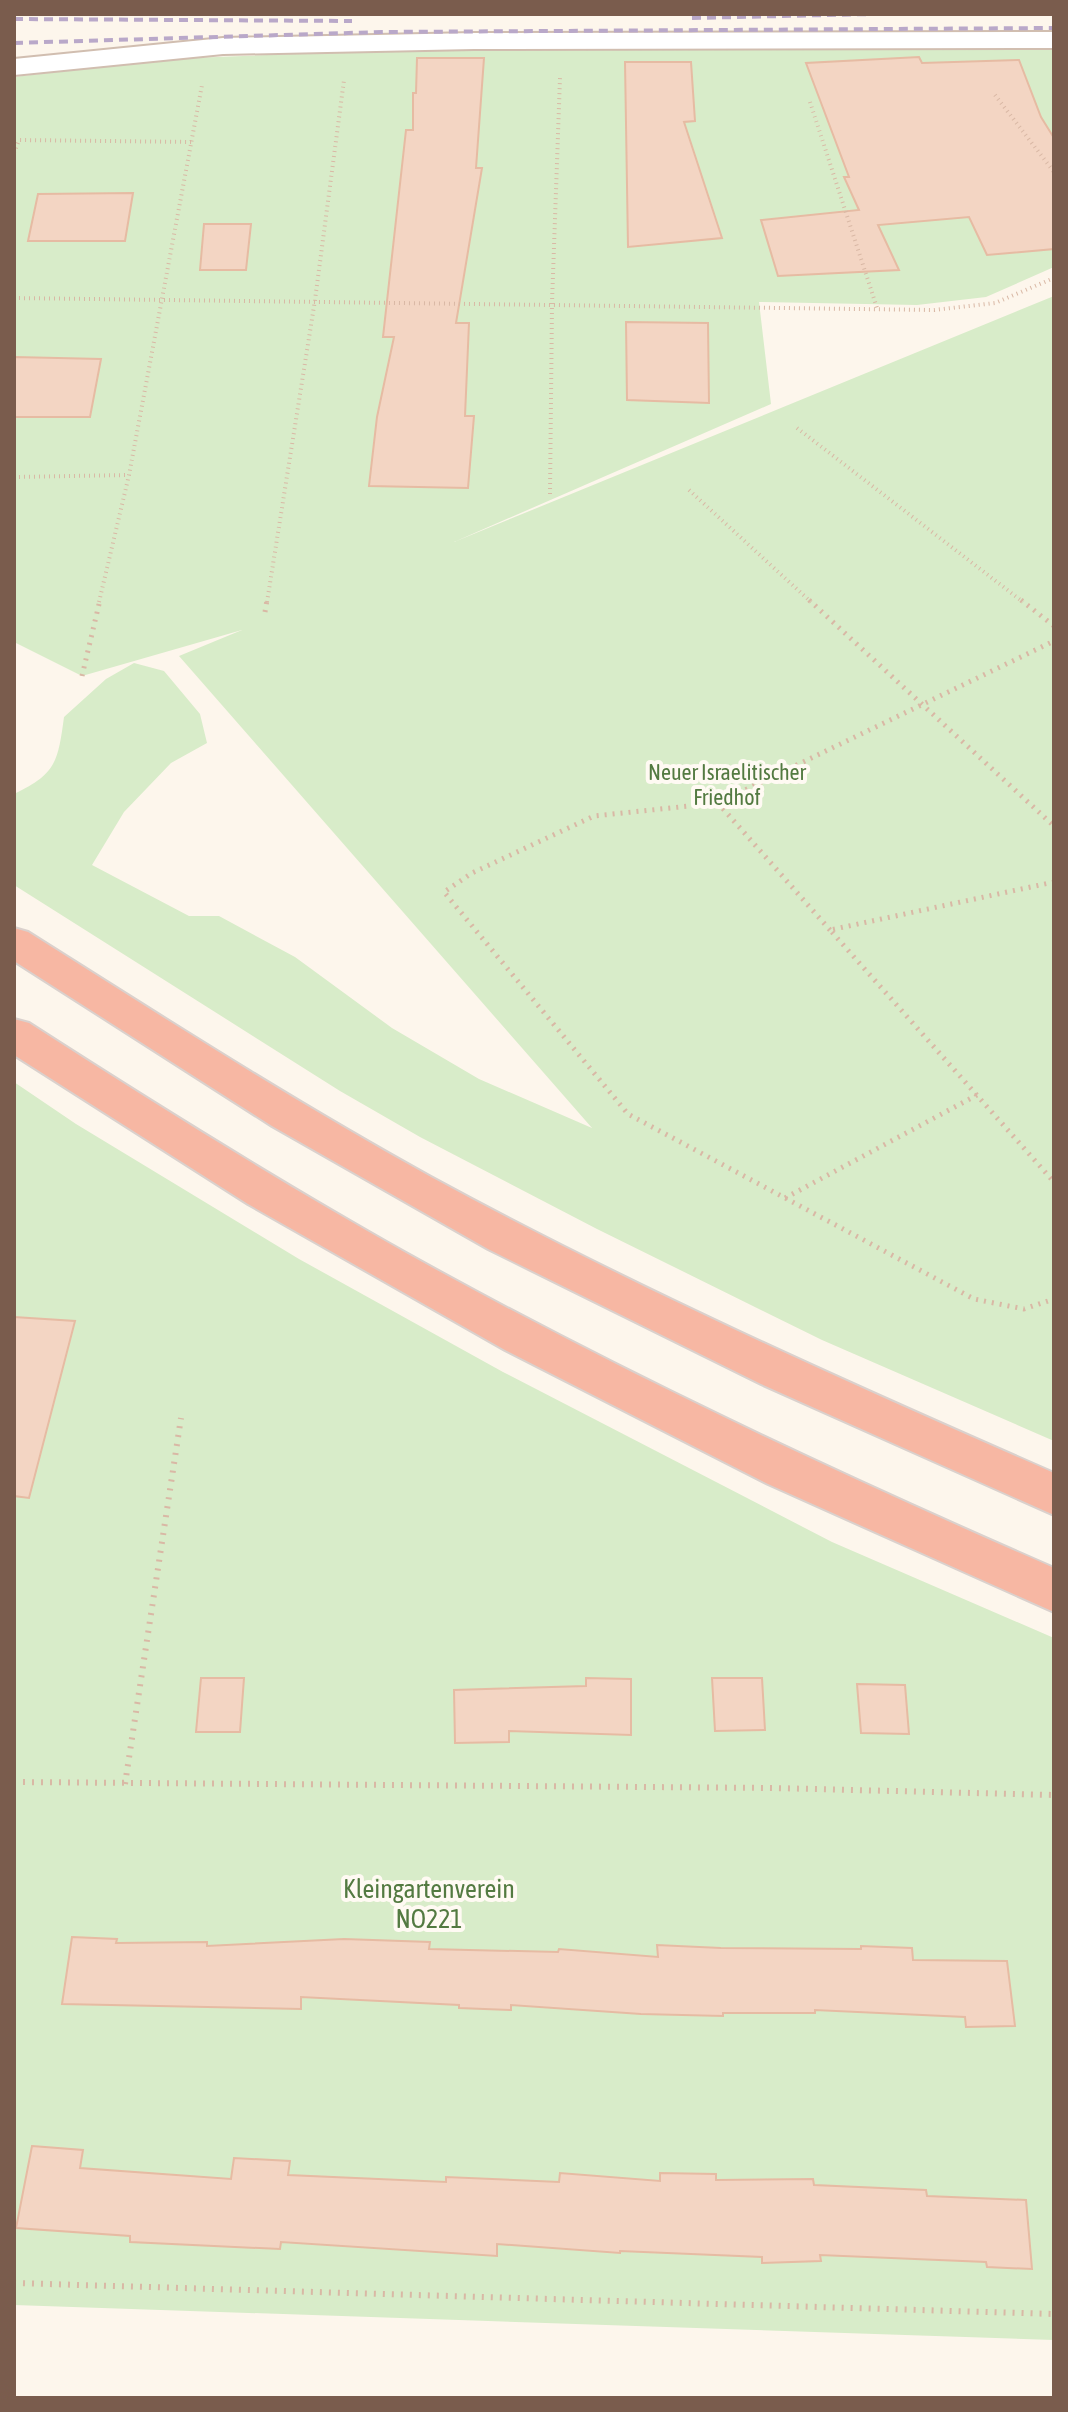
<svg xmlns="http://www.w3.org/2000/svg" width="1068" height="2412" font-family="'Asap Condensed',sans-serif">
	<rect width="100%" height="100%" fill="#fdf6ec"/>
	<g fill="#d8ecc9">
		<path d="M1054,48V267L986,297L917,305L759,302L771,404L454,542L1054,296V1441L822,1340L597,1229L420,1137L340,1091L14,885V794C56,774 58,762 64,717L106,679L134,663L164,671L200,714L207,743L171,763L124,812L92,865L189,916H219L295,957L392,1028L479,1079L592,1128L179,656L242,630L82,676L14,642V77L165,59L393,50Z"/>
		<polygon points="14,1082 76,1124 299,1259 503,1372 832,1542 1054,1638 1054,2340 14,2305"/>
	</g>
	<g fill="#f3d5c3" stroke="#e6bba3" stroke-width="2">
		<polygon points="919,57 922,63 1019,60 1041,117 1054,138 1054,249 987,255 969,217 878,225 899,270 778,276 761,220 859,210 844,177 849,177 806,63"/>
		<polygon points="417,58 484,58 476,168 482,168 456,323 469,323 465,416 474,416 468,488 369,486 377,417 394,337 383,337 406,130 413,130 413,93 416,93"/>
		<polygon points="625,62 691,62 695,121 684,122 722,238 628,247"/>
		<polygon points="133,193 125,241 28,241 38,194"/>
		<polygon points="204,224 251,224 246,270 200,270"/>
		<polygon points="626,322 708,323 709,403 627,400"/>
		<polygon points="14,357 101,359 90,417 14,417"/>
		<polygon points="14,1317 75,1321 29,1498 14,1496"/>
		<polygon points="201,1678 244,1678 240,1732 196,1732"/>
		<polygon points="586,1678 631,1679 631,1735 509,1731 509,1742 455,1743 454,1690 586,1686"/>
		<polygon points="712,1678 762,1678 765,1730 715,1731"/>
		<polygon points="857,1684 905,1685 909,1734 861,1733"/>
		<polygon points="72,1937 117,1939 116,1943 207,1942 207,1946 344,1939 430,1942 429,1949 558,1952 559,1949 658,1957 657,1945 721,1948 861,1949 861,1946 912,1948 913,1960 1007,1961 1015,2026 966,2027 965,2017 815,2010 815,2013 723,2013 723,2016 641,2014 511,2005 511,2010 459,2008 459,2005 301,1997 301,2009 62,2004"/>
		<polygon points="32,2146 83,2150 80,2168 231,2179 234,2158 290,2161 288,2175 446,2182 446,2177 559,2182 560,2173 660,2181 660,2173 716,2174 716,2180 813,2179 814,2185 926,2190 927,2196 1026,2200 1032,2269 987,2267 986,2262 820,2255 821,2261 762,2263 762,2257 620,2251 620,2253 497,2244 497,2256 281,2242 280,2249 130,2242 130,2236 16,2228"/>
	</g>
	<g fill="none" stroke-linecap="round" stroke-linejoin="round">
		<g stroke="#d1beb0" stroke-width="4">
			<polygon id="minor" points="1054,32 1054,48 474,49 223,54 14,75 14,59 223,38 474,33"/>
		</g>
		<g stroke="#dad1cd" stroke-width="4">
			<g id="highway">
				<path d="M14,928L28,932C161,1016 293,1101 431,1177C633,1287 844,1381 1054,1473V1515L761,1384L488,1249L272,1126L14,961Z"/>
				<path d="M14,1019L29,1023C153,1103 278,1181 406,1253C616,1370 834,1472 1054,1568V1612L768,1484L505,1350L248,1204L14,1055Z"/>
			</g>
		</g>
		<g stroke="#d9b8a5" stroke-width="4" stroke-dasharray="1 4" stroke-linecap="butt">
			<polyline points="995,95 1054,172"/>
			<polyline points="810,102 877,308"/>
			<polyline points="14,153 19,140 193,142"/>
			<polyline points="14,298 934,310 995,303 1054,278"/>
			<polyline points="797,428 1023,602"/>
			<polyline points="14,477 129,475"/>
			<polyline points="689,490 811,602"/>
			<polyline points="550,494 552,303 560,78"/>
			<polyline points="99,602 129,475 202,85"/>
			<polyline points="267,602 315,300 344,80"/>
		</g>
		<g stroke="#d9b8a5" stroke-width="5" stroke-dasharray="2 6" stroke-linecap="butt">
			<polyline points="809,600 1054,826"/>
			<polyline points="1021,600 1054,626"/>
			<polyline points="265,612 267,600"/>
			<polyline points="82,676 100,600"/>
			<polyline points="718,803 594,816 472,873 444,892 628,1114 974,1299 1024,1309 1054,1299"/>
			<polyline points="1054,882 830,930 1054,1182"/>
			<polyline points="830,930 718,803 1054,641"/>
			<polyline points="785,1198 977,1095"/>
		</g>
		<g stroke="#d9b8a5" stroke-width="6" stroke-dasharray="2 7" stroke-linecap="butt">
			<polyline points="14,1782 773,1788 1054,1795"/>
			<polyline points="125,1784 181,1418"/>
			<polyline points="14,2283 1054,2314"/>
		</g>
		<use href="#minor" fill="#fff" fill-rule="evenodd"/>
		<use href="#highway" fill="#f7b7a3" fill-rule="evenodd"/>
		<g stroke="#b9a8c9" stroke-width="4" stroke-dasharray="9 6" stroke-linecap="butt">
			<polyline points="692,18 872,14"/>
			<polyline points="14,19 352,21"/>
			<polyline points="14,43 382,32 1054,28"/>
		</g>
	</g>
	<g text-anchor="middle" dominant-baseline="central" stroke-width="8" stroke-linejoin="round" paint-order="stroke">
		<g font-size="22" fill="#537a41" stroke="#fffaf3">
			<text x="727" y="772">Neuer Israelitischer<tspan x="727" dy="25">Friedhof</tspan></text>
		</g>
		<g font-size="26" fill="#537a41" stroke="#fffaf3">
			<text x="429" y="1889">Kleingartenverein<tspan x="429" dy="30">NO221</tspan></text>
		</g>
	</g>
	<rect width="1068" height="2412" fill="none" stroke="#7a5c4d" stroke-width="32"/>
</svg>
